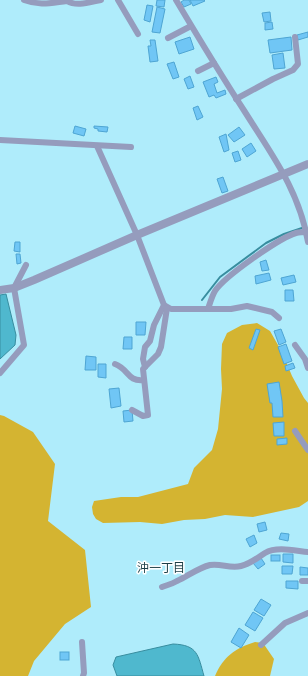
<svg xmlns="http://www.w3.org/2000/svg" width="308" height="676" font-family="Roboto,'Noto Sans JP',sans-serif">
	<rect width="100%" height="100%" fill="#afecfb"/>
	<g fill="#d4b431">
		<polygon points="257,323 270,331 282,352 292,376 304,398 308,403 308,501 299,507 253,517 225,515 205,519 184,520 162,524 140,522 103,523 96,519 93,514 92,507 94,501 121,497 138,497 188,484 194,468 212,450 218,429 222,389 221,369 222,344 227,333 242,325"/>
		<polygon points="0,415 4,416 33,432 55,464 48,521 85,550 91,607 65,624 34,661 28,676 0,676"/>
		<path d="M255,642L263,643L274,659L270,676H215C223,657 235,648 255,642Z"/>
	</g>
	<g fill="#4fb8ce" stroke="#388d9f">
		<polygon points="6,294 16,335 15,345 0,359 0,295"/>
		<path d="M173,644C198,645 198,655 204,676H117L113,665L116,657Z"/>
	</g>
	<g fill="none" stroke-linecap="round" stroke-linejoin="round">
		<polyline stroke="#388d9f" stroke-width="2" points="202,300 220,277 266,243 284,234 302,228"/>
	</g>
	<g fill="#70c6f5" stroke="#4ea5d3">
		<polygon points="157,0 165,0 164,7 156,6"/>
		<polygon points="184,0 189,0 191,4 184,7 181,2"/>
		<polygon points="190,0 204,0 205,1 193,6"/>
		<polygon points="147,5 153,6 150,22 144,20"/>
		<polygon points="157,7 165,9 160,33 152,32"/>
		<polygon points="270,12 271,21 264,22 262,13"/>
		<polygon points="272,22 273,29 265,30 265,23"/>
		<polygon points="308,32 308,37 298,40 297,35"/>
		<polygon points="190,37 194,49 179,54 175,42"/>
		<polygon points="291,37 292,50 270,53 268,40"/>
		<polygon points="150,40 155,40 158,61 150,62 148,46 151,46"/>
		<polygon points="283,53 285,68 274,69 272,55"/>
		<polygon points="174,62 179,77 173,79 167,64"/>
		<polygon points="190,76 194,87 188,89 184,79"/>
		<polygon points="216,77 218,82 214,84 217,93 225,90 226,94 216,98 214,95 209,97 203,82"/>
		<polygon points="198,106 203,117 197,120 193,108"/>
		<polygon points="75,126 86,129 84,136 73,133"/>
		<polygon points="94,126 108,127 107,132 98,131 98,129 94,128"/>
		<polygon points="239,127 245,135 234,142 228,135"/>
		<polygon points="226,134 229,150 224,152 219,137"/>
		<polygon points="251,143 256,151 247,157 242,149"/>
		<polygon points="238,151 241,160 235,162 232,153"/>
		<polygon points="223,177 228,191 222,193 217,179"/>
		<polygon points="15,242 20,242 20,252 14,251"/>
		<polygon points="16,254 20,254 21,263 17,264"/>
		<polygon points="266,260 269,270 262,271 260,262"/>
		<polygon points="269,273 271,280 256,284 255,276"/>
		<polygon points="294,275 296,282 283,285 281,278"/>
		<polygon points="285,290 293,290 294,301 285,301"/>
		<polygon points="136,322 146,322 145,335 136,335"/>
		<polygon points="256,329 260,330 253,350 249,348"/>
		<polygon points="281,329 286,342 279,345 274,331"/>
		<polygon points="124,337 132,337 132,349 123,349"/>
		<polygon points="286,344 292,361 284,364 278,347"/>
		<polygon points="86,356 96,357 96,370 85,370"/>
		<polygon points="293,363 295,368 286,371 285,366"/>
		<polygon points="98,364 106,364 106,378 98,377"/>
		<polygon points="279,382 282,401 283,417 273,417 272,403 270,403 267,384"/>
		<polygon points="119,388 121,406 111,408 109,389"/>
		<polygon points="132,410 133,421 124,422 123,411"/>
		<polygon points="284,422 284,436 274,436 273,423"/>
		<polygon points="287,438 287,444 277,445 277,439"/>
		<polygon points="265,522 267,530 259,532 257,524"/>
		<polygon points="281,533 289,534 288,541 279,539"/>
		<polygon points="254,535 257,543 250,547 246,539"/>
		<polygon points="283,554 293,554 293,563 283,562"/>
		<rect x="271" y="555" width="9" height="6"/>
		<polygon points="261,558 265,564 258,569 253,563"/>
		<polygon points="282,566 293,566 292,574 282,574"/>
		<polygon points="300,567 308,568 308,575 300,575"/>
		<polygon points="286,581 298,581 298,589 286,588"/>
		<polygon points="261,599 271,605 264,616 254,610"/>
		<polygon points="253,612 263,618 255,631 245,625"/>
		<polygon points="239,628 249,635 241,648 231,642"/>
		<rect x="60" y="652" width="9" height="8"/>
	</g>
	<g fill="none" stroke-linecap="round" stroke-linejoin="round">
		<g stroke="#959cbd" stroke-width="6">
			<path d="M24,0C40,6 50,3 67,1C77,7 90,2 101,0"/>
			<polyline points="118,0 138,34"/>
			<path d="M176,0C198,37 221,75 245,112C272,155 299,190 308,242"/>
			<polyline points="168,38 191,26"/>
			<polyline points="198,71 214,63"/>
			<polyline points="236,99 273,79 293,70 298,64 295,37"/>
			<polyline points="0,140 131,147"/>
			<polyline points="97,146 137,235 164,305 171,309 231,309 247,306 272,312 279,318"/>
			<path d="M208,309C210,303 212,296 215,291C224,277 279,238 296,233C300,232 304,232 308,232"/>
			<polyline points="295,345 305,359 308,368"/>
			<path d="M115,364C129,369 127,382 144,380"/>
			<polyline points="145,367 143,359 145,347 150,341 154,325 164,305"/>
			<polyline points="0,373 24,345 14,288 26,265"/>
			<polyline points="132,410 143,416 148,415 143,369 158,354 161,347 167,308"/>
			<polyline points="295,431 308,450"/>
			<polyline points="302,581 308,581"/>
			<path d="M162,587C167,585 172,584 177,581C188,576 198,568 210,565C221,563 230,569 241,566C250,564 257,558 265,553C277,546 296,551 308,552"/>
			<polyline points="82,642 84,673 83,676"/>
			<polyline points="261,645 285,623 308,613"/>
		</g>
		<polyline stroke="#959cbd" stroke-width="8" points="0,290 14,288 34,280 137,235 308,164"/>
	</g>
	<g text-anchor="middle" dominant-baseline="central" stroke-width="3" stroke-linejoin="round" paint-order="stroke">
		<g font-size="12" fill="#1b3e46" stroke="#fff">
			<text x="161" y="568">沖一丁目</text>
		</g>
	</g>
</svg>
